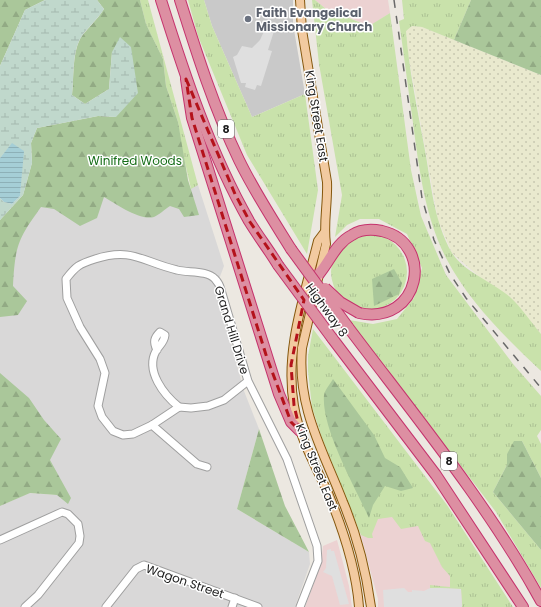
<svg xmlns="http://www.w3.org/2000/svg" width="541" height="607" font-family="Poppins,sans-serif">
	<defs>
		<pattern id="farmland-dots" width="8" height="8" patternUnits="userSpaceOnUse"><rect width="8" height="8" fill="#e9e9ce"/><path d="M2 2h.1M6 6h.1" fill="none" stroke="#c7c7b0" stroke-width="1.8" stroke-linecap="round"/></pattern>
		<pattern id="grass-tufts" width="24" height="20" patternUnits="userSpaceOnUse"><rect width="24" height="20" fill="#c9e2ab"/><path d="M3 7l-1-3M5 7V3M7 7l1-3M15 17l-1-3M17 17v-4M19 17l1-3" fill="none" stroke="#acc193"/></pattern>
		<pattern id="forest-firs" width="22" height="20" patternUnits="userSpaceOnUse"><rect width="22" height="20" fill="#aac79a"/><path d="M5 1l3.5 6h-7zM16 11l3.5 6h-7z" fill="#92aa84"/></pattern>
		<pattern id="wetland-marsh" width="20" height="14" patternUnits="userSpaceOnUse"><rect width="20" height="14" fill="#c0d8cc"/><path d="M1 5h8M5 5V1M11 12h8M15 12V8" fill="none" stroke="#a4b9af"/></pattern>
		<pattern id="water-rules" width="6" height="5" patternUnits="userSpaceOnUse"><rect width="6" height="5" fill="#a5ced6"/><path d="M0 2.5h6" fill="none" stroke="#8db0b7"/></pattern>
	</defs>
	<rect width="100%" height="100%" fill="#ece8e1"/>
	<polygon fill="#d9d8d8" points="198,185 224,266 216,287 244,391 259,429 237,509 309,552 310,564 295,607 0,607 0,506 29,493 57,495 0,390 0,274 36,196 108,188 149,210"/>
	<g fill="#ecd2d2">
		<polygon points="315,0 388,0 390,13 370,26 326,9"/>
		<polygon points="393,515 427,522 465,585 467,607 378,607 378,599 360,532 377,517"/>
		<polygon points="337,540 349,586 352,607 305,607 321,564 323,546"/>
	</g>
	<polygon fill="#c9c9c9" points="204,0 293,0 293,24 305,94 252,117 212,26"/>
	<polygon fill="url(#farmland-dots)" points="412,26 422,27 541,75 541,334 510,297 482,279 452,253 438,220 408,53 406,31"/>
	<g fill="url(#grass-tufts)">
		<polygon points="140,0 148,0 198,185 191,189 181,145 178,122 166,86 163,59 146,24"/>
		<polygon points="188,0 204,0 212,26 252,117 305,94 318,190 307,254 247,155 198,36"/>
		<polygon points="312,0 315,0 326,9 369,26 390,13 411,170 421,216 446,275 513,364 541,396 541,430 537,436 541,444 541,478 522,441 507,454 507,465 493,492 541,550 541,588 496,512 349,320 373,324 397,319 414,298 422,268 407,234 379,219 360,219 347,225 335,237 342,195 319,64"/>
		<path d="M402,0H471L454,40L422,27L412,26L406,31C409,70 417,107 424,145C431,181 433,220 452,253C464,272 493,282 510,297C521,307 531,322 541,334V371C505,337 469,302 446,258C425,217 419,169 413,123C408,89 404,55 399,21L404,19Z"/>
		<circle cx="369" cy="272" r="38"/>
		<polygon points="313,329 447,505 513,607 462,607 461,589 430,588 430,585 450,587 450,576 442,567 430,543 425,541 418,526 401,529 392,517 378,519 372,534 373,538 368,538 361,535 322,438 312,407 308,371 308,356"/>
	</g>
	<g fill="url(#forest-firs)">
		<polygon points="0,0 45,0 25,10 0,66"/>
		<path d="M97,0H140L146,24L163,59L166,86L178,122L188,180L199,215L184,217L179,209L170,206C165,209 159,215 154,217C140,221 116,204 104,197L97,218L80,226L54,209L41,207C18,239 15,246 13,286L27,301L18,315L0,317V220L23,195L32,163L31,143L37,128L98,116L116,117L112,52L109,89L85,104L72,95C74,78 72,55 80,39C84,32 98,19 104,9Z"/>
		<polygon points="471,0 541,0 541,75 454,40"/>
		<polygon points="394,269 402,283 399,294 374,306 372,279"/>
		<polygon points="0,373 29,398 44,420 61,439 50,460 71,498 68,504 57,495 30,493 0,506"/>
		<path d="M333,379L374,435L385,458L400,467L413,488L401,491L385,486L373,505L369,518C355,487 321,428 324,395C325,390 330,384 333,379Z"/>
		<polygon points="259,429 285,506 309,552 237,509"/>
		<polygon points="514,441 522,441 541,478 541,550 493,492 507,465 507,454"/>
	</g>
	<path fill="url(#wetland-marsh)" d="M45,0H97L104,9C98,19 84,31 80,39C72,54 74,78 72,95L85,104L109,89L112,52L120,37L131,47L138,93L116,117L98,116L37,128L31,143L32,163L23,195L0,220V198L4,202L12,204L20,196L23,151L12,144L0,158V66L25,10Z"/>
	<g fill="#dfdfdf">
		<polygon points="266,27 274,31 268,50 272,51 261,86 257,85 255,90 245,87 246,83 241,83 233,57 237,55 242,46 252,48 260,40"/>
		<polygon points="331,549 331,551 334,551 349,604 340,605 332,576 323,572 326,568 327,550"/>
		<polygon points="404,588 408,592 412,592 412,590 424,591 430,588 441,588 461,589 462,607 384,607 383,590"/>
	</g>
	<polygon fill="url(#water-rules)" points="12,143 24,151 20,196 12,204 4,202 0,198 0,158"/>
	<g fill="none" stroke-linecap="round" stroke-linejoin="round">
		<g stroke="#9f9f9f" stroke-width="9">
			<g id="minor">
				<path d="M157,350C153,342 154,338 160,332L165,335C164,343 160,344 156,351C145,371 164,395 179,407"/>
				<path d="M248,381L224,400L208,406L191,408L179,407L152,425L133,434L123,435L113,431L102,417L98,406L105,373L100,359L80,327L67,298L66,279C76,266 79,264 95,259C132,247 143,262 177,270C188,273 207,270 215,279C218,282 220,286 221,290L248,381L287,459L317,546L318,561L300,607"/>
				<polyline points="152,425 197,464 207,467"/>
				<polyline points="0,540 62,512 68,514 78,524 80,536 79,543 38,595 25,607"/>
				<polyline points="106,607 136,569 144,565 258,607"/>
				<polyline points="232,607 235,598"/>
			</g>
		</g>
		<g stroke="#85570d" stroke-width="10">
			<g id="major">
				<path d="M300,0L302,30L327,182C328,203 323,224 326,244L302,348C297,408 322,448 343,502C357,535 366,571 371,607"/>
				<path d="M324,233L318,241C305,294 284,351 294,406C299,437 315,465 328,493C343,529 356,568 359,607"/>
			</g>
		</g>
		<g stroke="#c5336d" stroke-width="12">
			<g id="highway">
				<path d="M161,0C185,76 210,152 249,221C258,236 269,250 278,265"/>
				<path d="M180,0C197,54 214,108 239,160C254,191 273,220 291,249"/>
				<polyline points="186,79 192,118 279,394 291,422 300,431"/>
				<path d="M319,274C330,261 336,243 352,235C361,229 372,229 382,231C435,243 421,326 359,313"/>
				<path d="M348,327C415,416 487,503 541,601"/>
				<polyline points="332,338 436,475 523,607"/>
			</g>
		</g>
		<use href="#minor" stroke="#fff" stroke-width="7"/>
		<use href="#major" stroke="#f2caa0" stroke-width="8"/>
		<use href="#highway" stroke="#dd8fa2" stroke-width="10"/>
		<polyline stroke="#696969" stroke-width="1.5" stroke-dasharray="8 8" stroke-linecap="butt" points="394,0 422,198 434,240 450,274 466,298 541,388"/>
		<g stroke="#c5336d" stroke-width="12" stroke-linecap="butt">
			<g id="highway-bridge">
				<polyline points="291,249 348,327"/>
				<polyline points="278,265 332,338"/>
				<polyline points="325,288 340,302 359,313"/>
			</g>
		</g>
		<use href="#highway-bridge" stroke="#dd8fa2" stroke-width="10"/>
	</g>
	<path fill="none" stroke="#b4121b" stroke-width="3" stroke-dasharray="8 5" stroke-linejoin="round" d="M186,79L235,194L250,222L304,300L291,365L294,405L300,431L291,422L267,358L192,118Z"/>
	<circle fill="#6b7280" stroke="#fff" stroke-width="1.5" cx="248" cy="19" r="4"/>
	<g text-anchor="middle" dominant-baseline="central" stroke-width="3" stroke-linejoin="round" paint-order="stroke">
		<g fill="#fff" stroke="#5f5f5f" stroke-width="1">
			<rect x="218" y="120" width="16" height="18" rx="3"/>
			<rect x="441" y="452" width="16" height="18" rx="3"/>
		</g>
		<g font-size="11" font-weight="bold" fill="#1b1b1b">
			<text x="226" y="129">8</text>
			<text x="449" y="461">8</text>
		</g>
		<g font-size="12" font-weight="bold" fill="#5b616d" stroke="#fff" text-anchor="start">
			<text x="256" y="12">Faith Evangelical<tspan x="256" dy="14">Missionary Church</tspan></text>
		</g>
		<g font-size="12" fill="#1b1b1b" stroke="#fff">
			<text transform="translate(317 116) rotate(81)">King Street East</text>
			<text transform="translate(327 310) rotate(54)">Highway 8</text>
			<text transform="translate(232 330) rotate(73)">Grand Hill Drive</text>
			<text transform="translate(317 467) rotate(68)">King Street East</text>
			<text transform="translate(185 581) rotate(19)">Wagon Street</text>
		</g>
		<g font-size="12" fill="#156d17" stroke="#fff">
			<text x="135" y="160">Winifred Woods</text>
		</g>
	</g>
</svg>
